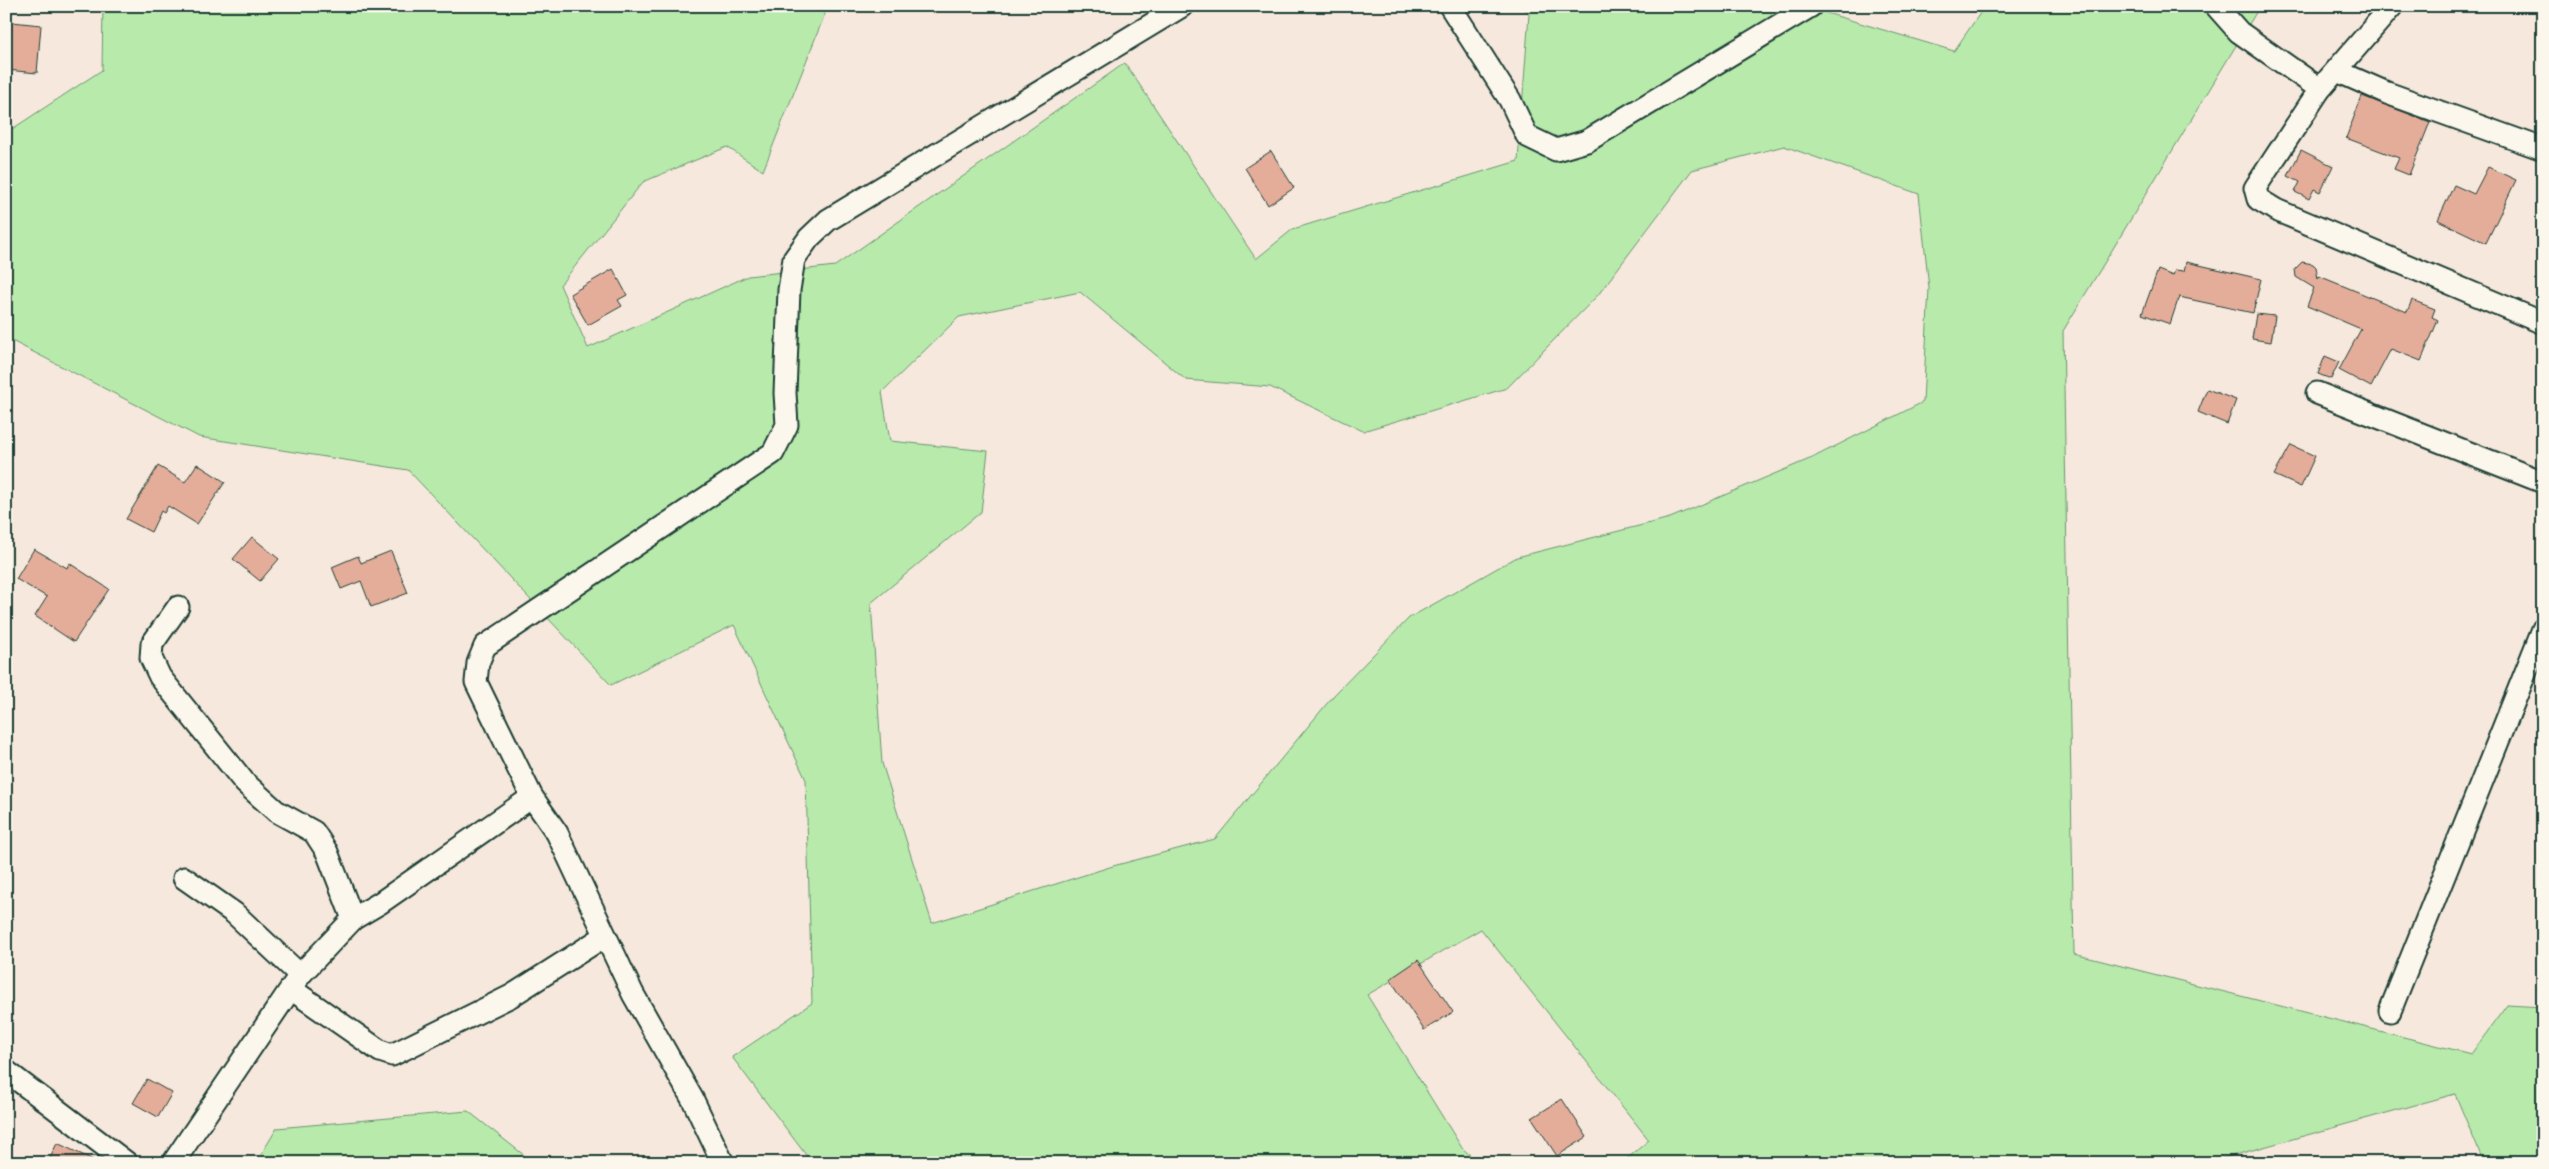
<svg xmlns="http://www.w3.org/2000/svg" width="2549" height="1169" font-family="'Indie Flower',sans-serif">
	<rect width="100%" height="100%" fill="#f6e8dc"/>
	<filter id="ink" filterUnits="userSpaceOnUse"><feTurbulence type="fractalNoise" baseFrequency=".02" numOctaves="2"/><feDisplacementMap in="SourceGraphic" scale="10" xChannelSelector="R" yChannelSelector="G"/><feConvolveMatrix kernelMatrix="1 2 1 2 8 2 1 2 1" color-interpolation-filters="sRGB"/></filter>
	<g filter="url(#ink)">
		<g fill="#b7eaab" stroke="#6b9470" fill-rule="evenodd">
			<path d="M103,6H828L763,171L727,147L643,182L560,285L588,348L748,276L835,266L1125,63L1256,259L1293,229L1518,161L1529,14L1522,6H1803L1954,51L1985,6H2260L2063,331L2074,954L2471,1054L2507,1005L2543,1007V1163H2484L2455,1094L2206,1163H1622L1649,1140L1481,929L1367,995L1462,1148L1479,1163H812L732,1057L812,1003L806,780L734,625L611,685L408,470L199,437L6,338V133L102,70ZM1784,146L1919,194L1929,288L1923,402L1812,458L1670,518L1517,557L1409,618L1334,695L1215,839L1113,866L932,923L882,763L871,603L981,512L988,451L890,441L882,392L959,317L1080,292L1186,380L1270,387L1363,431L1507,388L1598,295L1692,170Z"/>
			<polygon points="468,1111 534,1163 256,1163 277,1128"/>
		</g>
		<g fill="#e4ad9a" stroke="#1f3d34">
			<polygon points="12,22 41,25 37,73 7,70"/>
			<polygon points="2362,96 2430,122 2409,175 2394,169 2399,158 2346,138"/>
			<polygon points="2301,150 2333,166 2320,192 2314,189 2309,199 2295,192 2300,182 2288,176"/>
			<polygon points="1271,151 1294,188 1268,205 1245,168"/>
			<polygon points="2488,167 2516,180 2486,243 2438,220 2454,185 2474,194"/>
			<polygon points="2186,262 2261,279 2253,313 2179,297 2170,324 2142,314 2158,270 2173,276 2175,270 2184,271"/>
			<polygon points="2302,262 2313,264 2316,267 2318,279 2319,276 2407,312 2412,300 2435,309 2432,317 2438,320 2421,361 2391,349 2371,387 2339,370 2361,329 2307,306 2314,288 2296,277 2295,269"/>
			<polygon points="613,269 627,295 618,300 622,306 588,325 570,294"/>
			<polygon points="2256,314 2275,316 2271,342 2252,339"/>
			<polygon points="2325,356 2339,362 2331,379 2318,374"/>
			<polygon points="2207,389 2236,400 2227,424 2198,412"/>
			<polygon points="2291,445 2315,456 2301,487 2274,475"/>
			<polygon points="197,464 225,482 197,524 168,506 164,513 161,511 151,532 126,519 158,466 185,482"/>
			<polygon points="252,537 279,559 260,581 233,559"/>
			<polygon points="34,549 67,568 69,563 109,589 74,642 35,616 47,597 16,579"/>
			<polygon points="391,551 408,593 371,607 361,581 341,589 332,567 358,556 361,563"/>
			<polygon points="1418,960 1453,1012 1424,1030 1390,979"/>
			<polygon points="147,1079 172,1093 158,1117 133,1103"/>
			<polygon points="1562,1099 1587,1137 1557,1156 1532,1118"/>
			<polygon points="57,1143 100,1163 48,1163"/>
		</g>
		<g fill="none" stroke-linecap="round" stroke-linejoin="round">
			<g stroke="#1f3d34" stroke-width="25">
				<g id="street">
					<polyline points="1450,6 1510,100 1527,136 1556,150 1587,141 1811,6"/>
					<polyline points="2216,6 2239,32 2320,89"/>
					<polyline points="2392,6 2320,89 2255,188 2258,199 2276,210 2543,323"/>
					<polyline points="2337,71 2387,93 2543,149"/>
					<polyline points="2317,393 2543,482"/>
					<polyline points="178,607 152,644 151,658 160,677 245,783 276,811 314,832 327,852 353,919"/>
					<polyline points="184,878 234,913 300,975"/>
					<polyline points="291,989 380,1051 392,1055 511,996 605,936"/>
					<polyline points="2390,1011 2543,629"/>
					<polyline points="6,1071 127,1163"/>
					<polyline points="173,1163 300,975 353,919 380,903 532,797"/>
					<polyline points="723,1163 693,1100 633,994 557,833 532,797 476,682 478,663 485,646 773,453 787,425 785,393 789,290 794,259 809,238 828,220 1182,6"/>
				</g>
			</g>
			<use href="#street" stroke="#fbf7ec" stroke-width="21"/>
		</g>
	</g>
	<rect width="2549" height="1169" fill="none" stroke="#fbf7ec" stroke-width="25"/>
	<rect x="12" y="12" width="2524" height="1144" fill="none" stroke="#1f3d34" stroke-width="2" filter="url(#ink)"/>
</svg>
